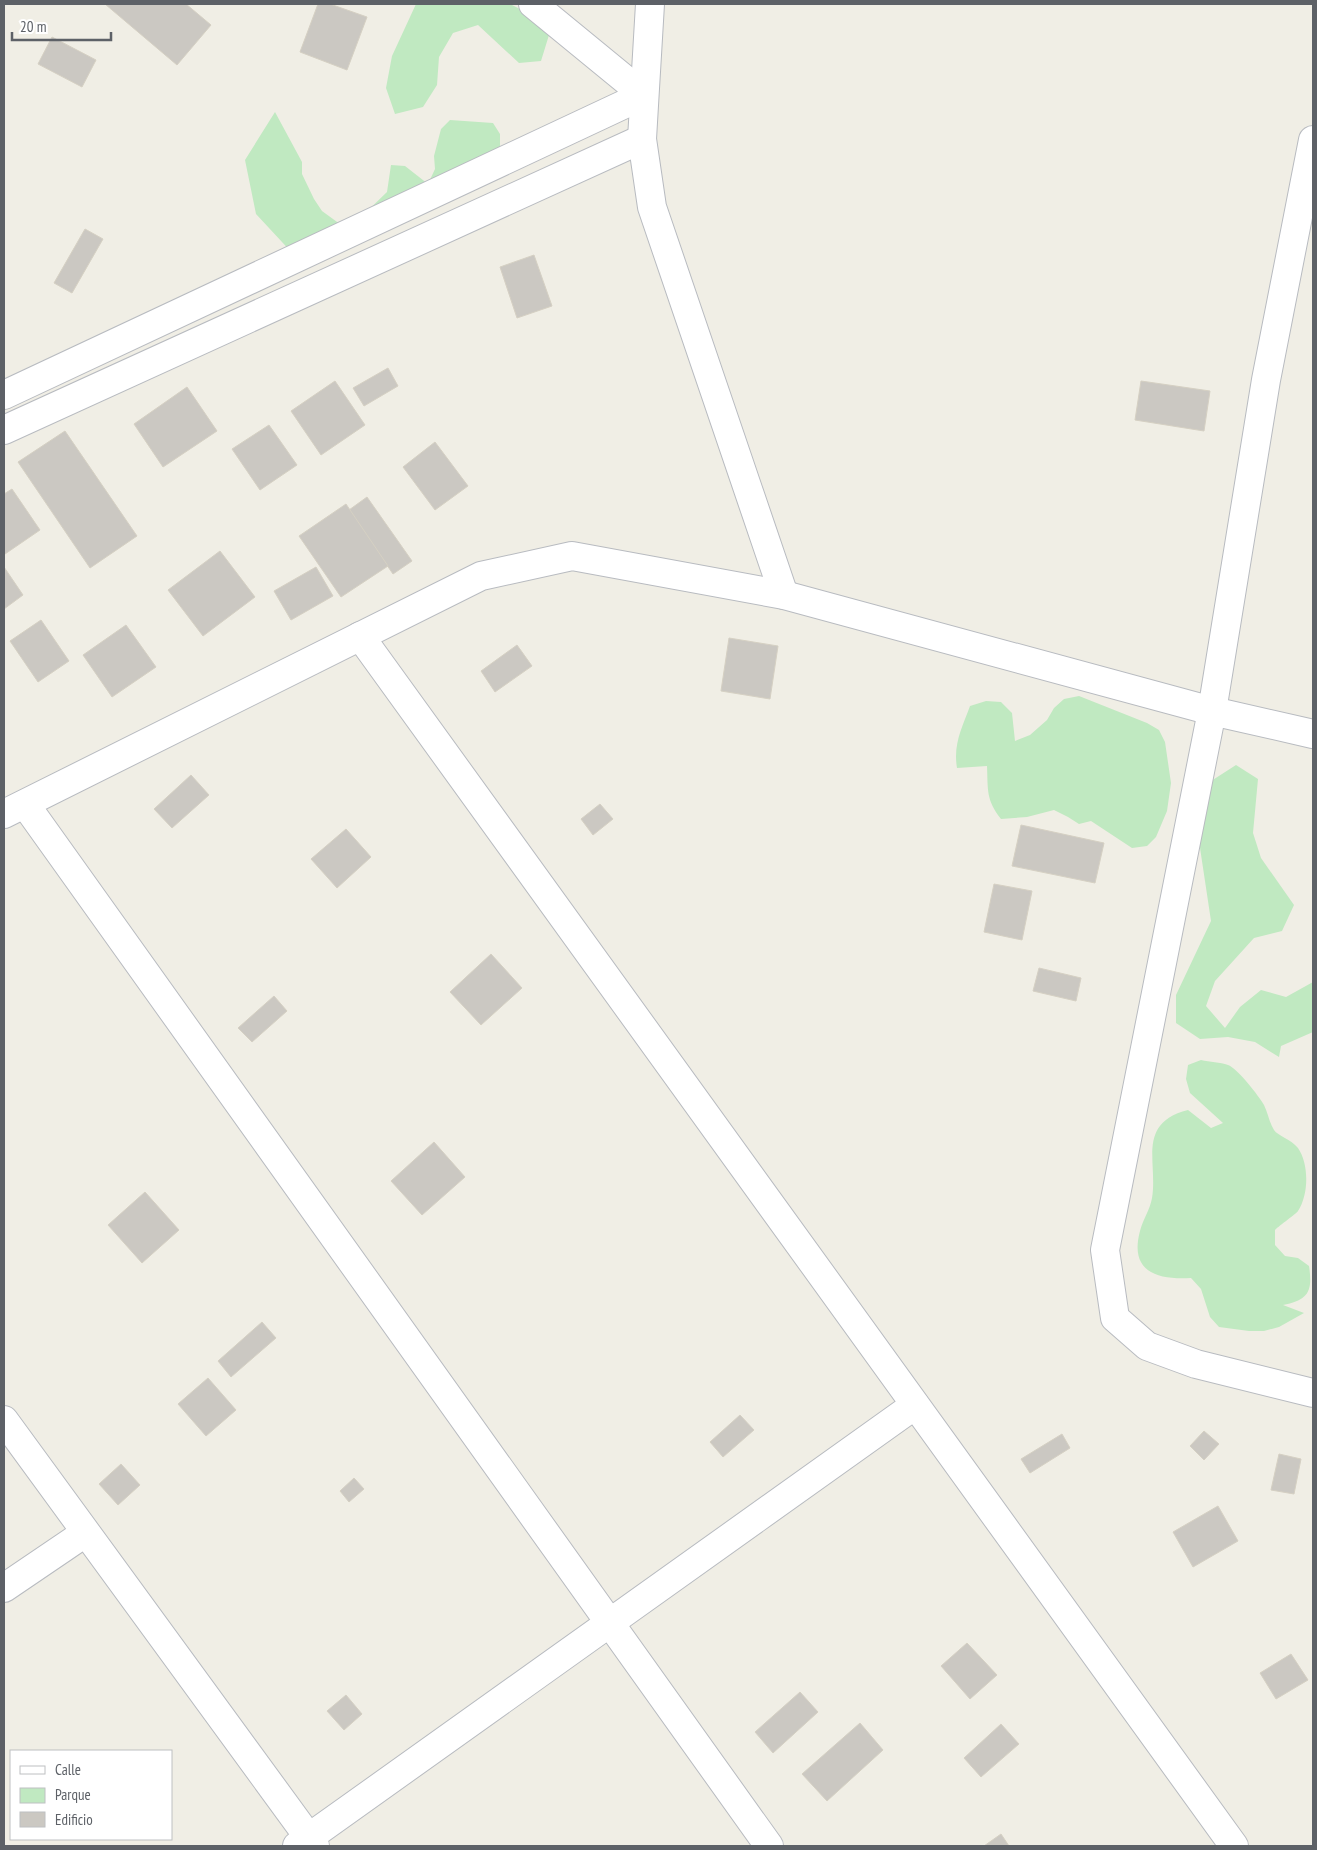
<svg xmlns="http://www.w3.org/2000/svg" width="1317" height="1850" font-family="'PT Sans Narrow',sans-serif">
	<rect width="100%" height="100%" fill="#f0eee5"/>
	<g fill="#c0e9c1">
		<polygon points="416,4 510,4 528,13 549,35 541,61 519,63 478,25 453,33 439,57 437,85 423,107 395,114 386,88 392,56"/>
		<polygon points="275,112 302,162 302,174 314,199 322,211 344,227 356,222 387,192 391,165 405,166 428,184 435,169 434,156 441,129 450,120 493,123 500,134 500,147 491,175 295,256 256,214 245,160"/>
		<path d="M1079,696L1147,723L1159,730L1165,742L1171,783L1167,811L1156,837L1147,846L1132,848L1091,821L1079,824L1068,817L1054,810L1027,817L1001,819C986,800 988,790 987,766L957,768C953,744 962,728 970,706L986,701L1001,702L1012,713L1015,741L1030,735L1047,720L1054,708L1064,699Z"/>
		<polygon points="1236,765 1258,779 1253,833 1261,858 1294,905 1282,931 1254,938 1215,981 1206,1006 1225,1028 1240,1007 1261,990 1286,997 1313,982 1313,1032 1281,1046 1279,1057 1255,1042 1228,1037 1200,1039 1176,1023 1176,995 1211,921 1194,808 1208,783"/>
		<path d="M1201,1060C1210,1062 1220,1062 1228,1065C1237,1068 1259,1096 1264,1105C1268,1113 1269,1122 1274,1130C1278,1136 1291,1139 1298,1148C1309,1164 1309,1194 1298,1211C1296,1214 1280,1225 1275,1230V1245L1285,1256L1298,1258L1309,1266C1313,1292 1308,1300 1283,1305L1304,1313L1279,1327L1264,1331H1249L1219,1327L1210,1317L1201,1289L1191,1278C1157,1280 1129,1272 1140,1231C1143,1219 1150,1210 1152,1198C1158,1163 1136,1123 1188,1110L1211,1128L1223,1123L1190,1093L1186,1079L1188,1065Z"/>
	</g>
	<g fill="#cbc8c2" stroke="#d5d0c3">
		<polygon points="105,4 186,4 211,25 177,65"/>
		<polygon points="318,4 330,4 367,17 347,70 300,52"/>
		<polygon points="52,37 96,60 82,87 38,64"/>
		<polygon points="85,229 103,239 72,293 54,283"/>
		<polygon points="534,255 552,306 517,318 500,267"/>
		<polygon points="388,368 398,386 364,406 353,388"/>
		<polygon points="335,381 365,425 321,455 291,411"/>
		<polygon points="1141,381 1210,391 1204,431 1135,420"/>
		<polygon points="187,387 217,431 163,467 134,424"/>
		<polygon points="269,425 297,465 260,490 232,449"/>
		<polygon points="65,431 137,536 90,568 18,462"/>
		<polygon points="435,442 468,486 435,510 403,467"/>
		<polygon points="12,489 40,530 5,554 4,551 4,494"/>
		<polygon points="367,497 412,561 393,574 349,510"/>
		<polygon points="346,504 388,566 341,597 299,536"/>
		<polygon points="220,551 255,597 203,636 168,590"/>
		<polygon points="4,567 23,595 4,609"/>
		<polygon points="316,567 333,596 291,620 274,591"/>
		<polygon points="41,620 69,661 38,682 10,641"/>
		<polygon points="126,625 156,667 112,697 83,655"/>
		<polygon points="729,638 778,646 770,699 721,691"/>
		<polygon points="517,645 532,666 495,692 481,671"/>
		<polygon points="191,775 209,795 172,828 154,809"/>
		<polygon points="600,804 613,819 593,835 581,819"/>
		<polygon points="1021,825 1104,843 1095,883 1012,866"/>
		<polygon points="346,829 371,857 337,888 311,859"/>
		<polygon points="994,884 1032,891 1022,940 984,932"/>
		<polygon points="491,954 522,988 481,1025 450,992"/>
		<polygon points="1039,968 1081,978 1076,1001 1033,991"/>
		<polygon points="274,996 287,1011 252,1042 238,1028"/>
		<polygon points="434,1142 465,1177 422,1215 391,1181"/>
		<polygon points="145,1192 179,1230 142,1263 108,1225"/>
		<polygon points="262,1322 276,1338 231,1377 218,1361"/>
		<polygon points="208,1378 236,1410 206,1436 178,1404"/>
		<polygon points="740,1415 754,1430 723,1457 710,1442"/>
		<polygon points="1204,1431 1219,1444 1204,1460 1190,1446"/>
		<polygon points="1062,1434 1070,1448 1030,1473 1021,1459"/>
		<polygon points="1279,1454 1301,1459 1294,1494 1271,1490"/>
		<polygon points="121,1464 140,1485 118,1505 99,1484"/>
		<polygon points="354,1478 364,1489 349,1502 340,1491"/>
		<polygon points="1218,1506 1238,1541 1193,1567 1173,1532"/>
		<polygon points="967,1643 997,1675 970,1699 941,1666"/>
		<polygon points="1291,1654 1308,1680 1276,1699 1260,1673"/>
		<polygon points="800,1692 818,1712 773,1753 755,1732"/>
		<polygon points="346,1695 362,1714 344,1730 327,1711"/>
		<polygon points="860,1723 883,1750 827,1801 802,1774"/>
		<polygon points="1001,1724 1019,1744 981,1777 964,1758"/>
		<polygon points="1001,1834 1009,1846 984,1846"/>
	</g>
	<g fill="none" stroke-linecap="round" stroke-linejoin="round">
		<g stroke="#b8bbc0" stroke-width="30">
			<g id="minor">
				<polyline points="650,4 642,139 652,207 784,595"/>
				<polyline points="1313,140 1266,380 1212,711 1105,1250 1115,1318 1147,1346 1196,1364 1313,1393"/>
				<polyline points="4,395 644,95 533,4"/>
				<polyline points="4,430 642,139"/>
				<polyline points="360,636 1234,1846"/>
				<polyline points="25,804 769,1846"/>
				<polyline points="4,814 481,576 572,556 784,595 1212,711 1313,734"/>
				<polyline points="4,1420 315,1846"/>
				<polyline points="4,1588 85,1533"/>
				<polyline points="297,1846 915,1405"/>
			</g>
		</g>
		<use href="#minor" stroke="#fff" stroke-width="28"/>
	</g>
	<rect width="1317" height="1850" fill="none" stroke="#5d6167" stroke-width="10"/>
	<rect x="10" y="1750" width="162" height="90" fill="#ffffff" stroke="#bec0c2"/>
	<rect x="20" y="1766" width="25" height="8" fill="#ffffff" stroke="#bec0c2"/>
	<text x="55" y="1775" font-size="15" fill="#5d6167">Calle</text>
	<rect x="20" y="1788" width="25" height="15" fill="#c0e9c1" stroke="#bec0c2"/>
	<text x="55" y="1800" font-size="15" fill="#5d6167">Parque</text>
	<rect x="20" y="1812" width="25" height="15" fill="#cbc8c2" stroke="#bec0c2"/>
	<text x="55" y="1825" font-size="15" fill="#5d6167">Edificio</text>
	<path d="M12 32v8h99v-8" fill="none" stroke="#5d6167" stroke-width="2.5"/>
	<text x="20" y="32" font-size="15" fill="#5d6167" stroke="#ffffff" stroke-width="4" paint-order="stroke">20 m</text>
</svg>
